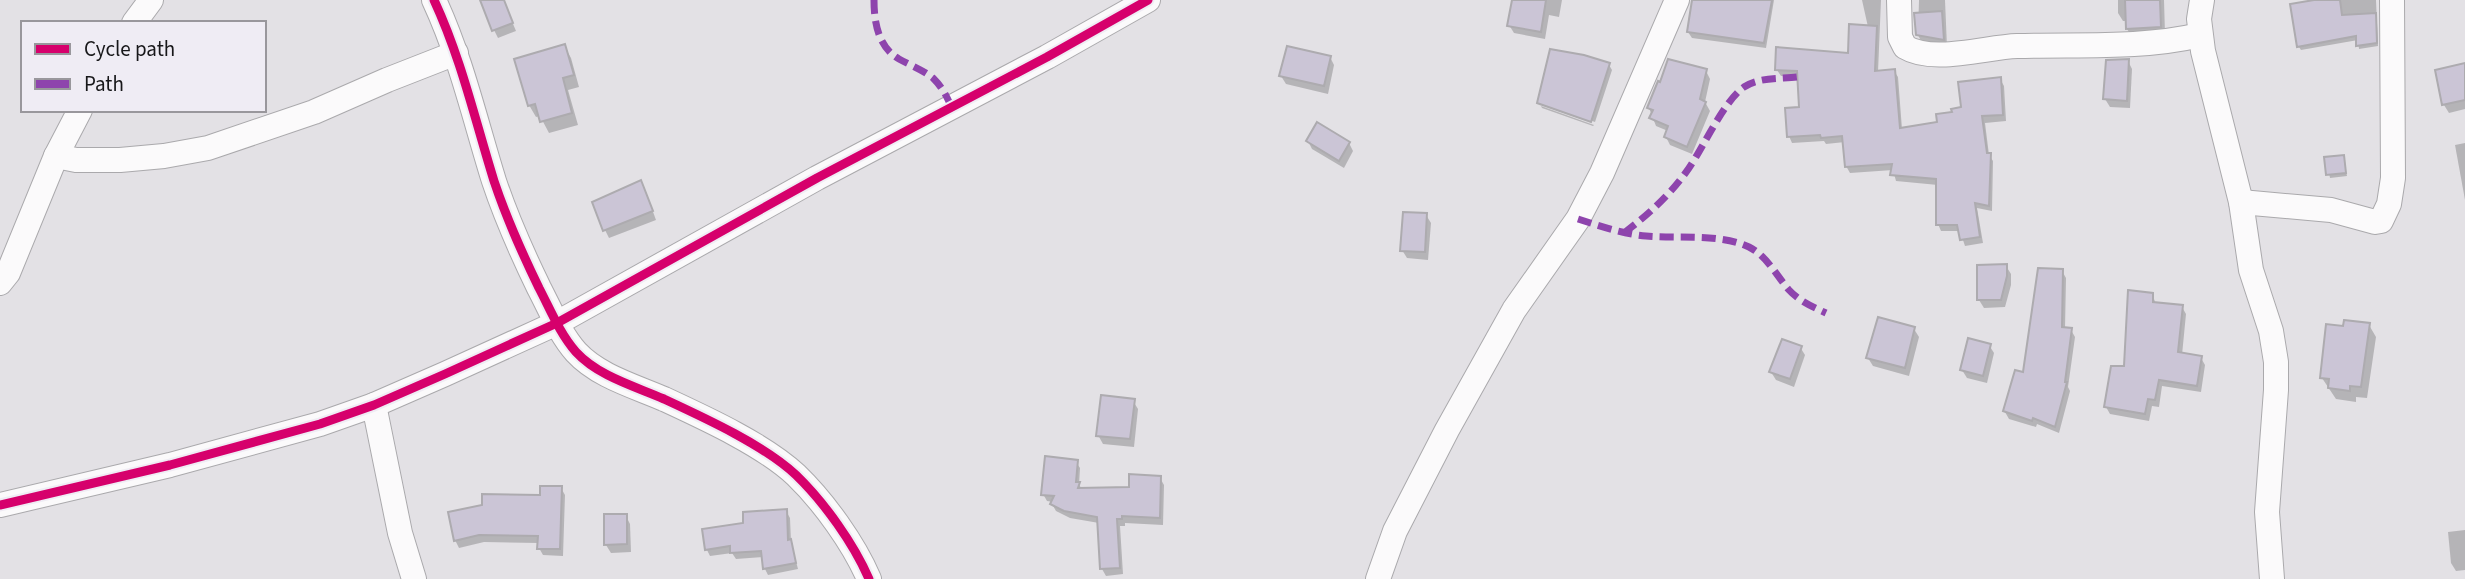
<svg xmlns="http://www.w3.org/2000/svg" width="2465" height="579" font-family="'Source Sans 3',sans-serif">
	<rect width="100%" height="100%" fill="#e3e1e5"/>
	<g fill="#0003">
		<polygon points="495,0 503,0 516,31 498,38 494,30"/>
		<polygon points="1513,0 1562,0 1559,17 1549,15 1545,39 1514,33 1509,25"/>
		<polygon points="1699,0 1774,0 1766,48 1692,38 1688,32"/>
		<polygon points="1862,0 1881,0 1878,72 1894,71 1898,77 1902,129 1939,124 1963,109 2000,79 2004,86 2006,121 1985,123 1989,155 1993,161 1992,211 1977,208 1983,243 1965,246 1960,231 1941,231 1938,224 1938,185 1896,181 1893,170 1850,173 1846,166 1845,142 1826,144 1824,141 1792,143 1789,136 1801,109 1799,77 1781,76 1777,70 1850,55 1868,27"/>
		<polygon points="1919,0 1945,0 1947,47 1922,43 1918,35"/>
		<polygon points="2118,0 2164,0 2165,34 2132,37 2127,29 2127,21 2123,21 2118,13"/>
		<polygon points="2325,0 2376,0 2378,46 2359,49 2358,40 2301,50 2299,47"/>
		<polygon points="564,46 571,58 579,87 568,90 578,125 549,133 540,116 536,117 529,105"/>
		<polygon points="1551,51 1609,65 1612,70 1595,122 1540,102 1540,104 1539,103"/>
		<polygon points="1330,57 1334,65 1328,94 1286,84 1281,76"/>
		<polygon points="1669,61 1706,71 1710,79 1705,102 1710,111 1692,154 1670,145 1666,137 1668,131 1656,126 1649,108"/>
		<polygon points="2128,61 2132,69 2130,108 2110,107 2105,99"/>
		<polygon points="2465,65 2465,109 2449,113 2444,105 2437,71"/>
		<polygon points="1541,106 1594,125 1593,126 1542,108"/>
		<polygon points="1308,141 1349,143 1353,151 1344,168 1312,149"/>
		<polygon points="2465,143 2465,200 2455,145"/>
		<polygon points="2343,157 2347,176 2330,178 2326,158"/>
		<polygon points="645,190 656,220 609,238 605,230"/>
		<polygon points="1426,215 1431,223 1428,260 1407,258 1402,250"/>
		<polygon points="2006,266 2011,274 2011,285 2005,307 1984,308 1979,300"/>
		<polygon points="2062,271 2066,278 2065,329 2071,330 2075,337 2068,387 2070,391 2059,433 2037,424 2036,427 2009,419 2005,412 2016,372 2025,374"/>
		<polygon points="2152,294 2156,304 2182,307 2186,314 2182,355 2201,358 2205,365 2201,392 2162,386 2159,407 2152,406 2149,421 2110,414 2106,407 2125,368"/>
		<polygon points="2369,325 2376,337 2367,398 2356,397 2356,402 2336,399 2322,378 2344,328"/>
		<polygon points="1914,329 1919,337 1909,376 1873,366 1868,358"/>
		<polygon points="1989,345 1994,353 1987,383 1967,378 1962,370"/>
		<polygon points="1800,347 1805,355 1794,387 1776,380 1771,372"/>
		<polygon points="1133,401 1138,409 1134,447 1103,444 1098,435"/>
		<polygon points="1076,462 1080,468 1079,485 1082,489 1130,489 1160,478 1164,485 1163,525 1125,523 1125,526 1120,526 1123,574 1106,576 1102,569 1099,523 1070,518 1056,511 1052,504 1053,502 1047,501 1043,494"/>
		<polygon points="561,488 565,495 563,556 543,555 539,548 539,543 484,542 459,548 455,540"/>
		<polygon points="786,511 790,518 791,542 798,569 768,575 765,569 763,557 736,559 732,553 710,556 707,550 745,525"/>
		<polygon points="626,516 630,524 631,552 611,553 606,545"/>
		<polygon points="2465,530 2465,570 2456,571 2451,563 2448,532"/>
	</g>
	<g fill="#cbc5d6" stroke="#adabaf" stroke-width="2">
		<polygon points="480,0 504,0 513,23 492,31"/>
		<polygon points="1512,0 1546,0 1541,32 1507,26"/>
		<polygon points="1692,0 1772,0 1764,43 1687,32"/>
		<polygon points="2125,0 2160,0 2161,27 2126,29"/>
		<polygon points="2314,0 2340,0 2342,15 2376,13 2377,43 2356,46 2356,36 2297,47 2290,4"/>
		<polygon points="1942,11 1944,40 1916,35 1914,13"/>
		<polygon points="1849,24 1877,26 1875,71 1895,69 1900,128 1937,122 1936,114 1952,112 1951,109 1961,107 1958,82 2001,77 2003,115 1982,116 1987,153 1991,153 1989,206 1975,203 1980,237 1960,240 1957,225 1936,225 1936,179 1890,175 1892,164 1845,167 1842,136 1821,138 1820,135 1787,137 1785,108 1799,107 1797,71 1775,70 1776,47 1848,53"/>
		<polygon points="565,44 574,75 563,78 572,113 540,122 535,104 528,106 514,59"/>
		<polygon points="1287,46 1331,56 1324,86 1279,76"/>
		<polygon points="1550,49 1584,55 1610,63 1591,122 1537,103"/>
		<polygon points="1668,59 1707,69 1700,99 1706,102 1687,147 1664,137 1668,126 1649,118 1653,110 1647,108 1658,81 1660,82"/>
		<polygon points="2129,59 2127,101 2103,99 2106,60"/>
		<polygon points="2465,63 2465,100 2442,105 2435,70"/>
		<polygon points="1317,122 1350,142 1339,161 1306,141"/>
		<polygon points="2344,155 2346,173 2326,175 2324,157"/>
		<polygon points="641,180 653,211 603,231 592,202"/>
		<polygon points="1403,212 1427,213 1425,252 1400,251"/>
		<polygon points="2007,264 2007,276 2001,300 1977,300 1977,265"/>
		<polygon points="2038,268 2063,269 2062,327 2072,328 2065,382 2067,382 2055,427 2033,418 2032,421 2003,411 2015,370 2023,372"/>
		<polygon points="2128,290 2153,293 2153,302 2183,305 2178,352 2202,356 2197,386 2159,380 2155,400 2148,399 2145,414 2104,407 2111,366 2124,366"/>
		<polygon points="1878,317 1915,327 1905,368 1866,358"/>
		<polygon points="2344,320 2370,323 2361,387 2350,386 2350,391 2328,388 2329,379 2320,378 2326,324 2343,326"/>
		<polygon points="1968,338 1991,344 1983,376 1960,370"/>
		<polygon points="1782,339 1802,346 1790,379 1769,372"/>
		<polygon points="1101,395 1135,399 1130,439 1096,436"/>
		<polygon points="1045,456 1078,460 1076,482 1080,482 1078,488 1129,487 1129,474 1161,476 1160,518 1122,516 1122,519 1117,519 1120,568 1100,569 1097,517 1064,511 1050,504 1054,496 1041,495"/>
		<polygon points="540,486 562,486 560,549 537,549 538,536 479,535 454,541 448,512 482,505 482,494 540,495"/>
		<polygon points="787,509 788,540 791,539 796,563 763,569 761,551 730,553 730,546 705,550 702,529 743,523 743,512"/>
		<polygon points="604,514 627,514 627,544 604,545"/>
	</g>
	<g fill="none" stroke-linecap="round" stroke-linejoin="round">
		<g stroke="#aaa9ac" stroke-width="26">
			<g id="minor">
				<path d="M434,0C461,58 475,120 494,181C506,217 522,253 539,288C550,309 560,334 576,352C598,376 634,386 664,399C705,418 764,445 796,475C824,502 854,544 869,579"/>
				<path d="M1899,0L1900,37L1905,47C1933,64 1986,47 2017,46C2079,44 2140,49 2200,35"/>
				<polyline points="2202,0 2199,19 2203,51 2241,202 2251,270 2271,331 2276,362 2276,390 2267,512 2272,579"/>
				<polyline points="134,23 151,0"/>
				<polyline points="56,156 76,160 120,160 164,156 208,148 314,112 387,80 456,53"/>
				<polyline points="2241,202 2331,210 2375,222 2381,221 2389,204 2393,178 2392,0"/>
				<polyline points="0,283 8,273 56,156 80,110"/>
				<polyline points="374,405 400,533 414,579"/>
				<polyline points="0,505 170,465 320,424 374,405 445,374 557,323 817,178 1047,57 1148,0"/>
				<polyline points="1378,579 1395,531 1447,430 1514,310 1578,219 1602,173 1677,0"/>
			</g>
		</g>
		<use href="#minor" stroke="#fbfafb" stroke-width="24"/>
		<g stroke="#8e44ad" stroke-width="7" stroke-dasharray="14 7" stroke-linecap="butt">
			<path d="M874,0C874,22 878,47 899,59C910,65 923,70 933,78C942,87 946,95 951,106"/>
			<path d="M1578,219C1600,226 1623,234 1646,236C1679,239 1719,233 1749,247C1767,256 1776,275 1789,290C1799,301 1813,307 1826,313"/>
			<path d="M1624,233C1649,214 1671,194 1689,168C1704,146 1724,101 1744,87C1759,77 1780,79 1797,77"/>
		</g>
		<g stroke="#efecf4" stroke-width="13">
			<g id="cycleway">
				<path d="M434,0C461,58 475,120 494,181C506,217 522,253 539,288C550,309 560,334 576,352C598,376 634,386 664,399C705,418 764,445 796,475C824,502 854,544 869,579"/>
				<polyline points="0,505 170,465 320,424 374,405 445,374 557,323 817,178 1047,57 1148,0"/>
			</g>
		</g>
		<use href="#cycleway" stroke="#d6006c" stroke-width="9"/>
	</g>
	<rect x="21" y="21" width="245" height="91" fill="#efecf4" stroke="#99979c" stroke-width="2"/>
	<rect x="35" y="44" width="35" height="10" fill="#d6006c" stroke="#99979c" stroke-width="2"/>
	<text x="84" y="56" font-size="21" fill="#171719">Cycle path</text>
	<rect x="35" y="79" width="35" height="10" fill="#8e44ad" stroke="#99979c" stroke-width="2"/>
	<text x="84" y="91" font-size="21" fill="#171719">Path</text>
</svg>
